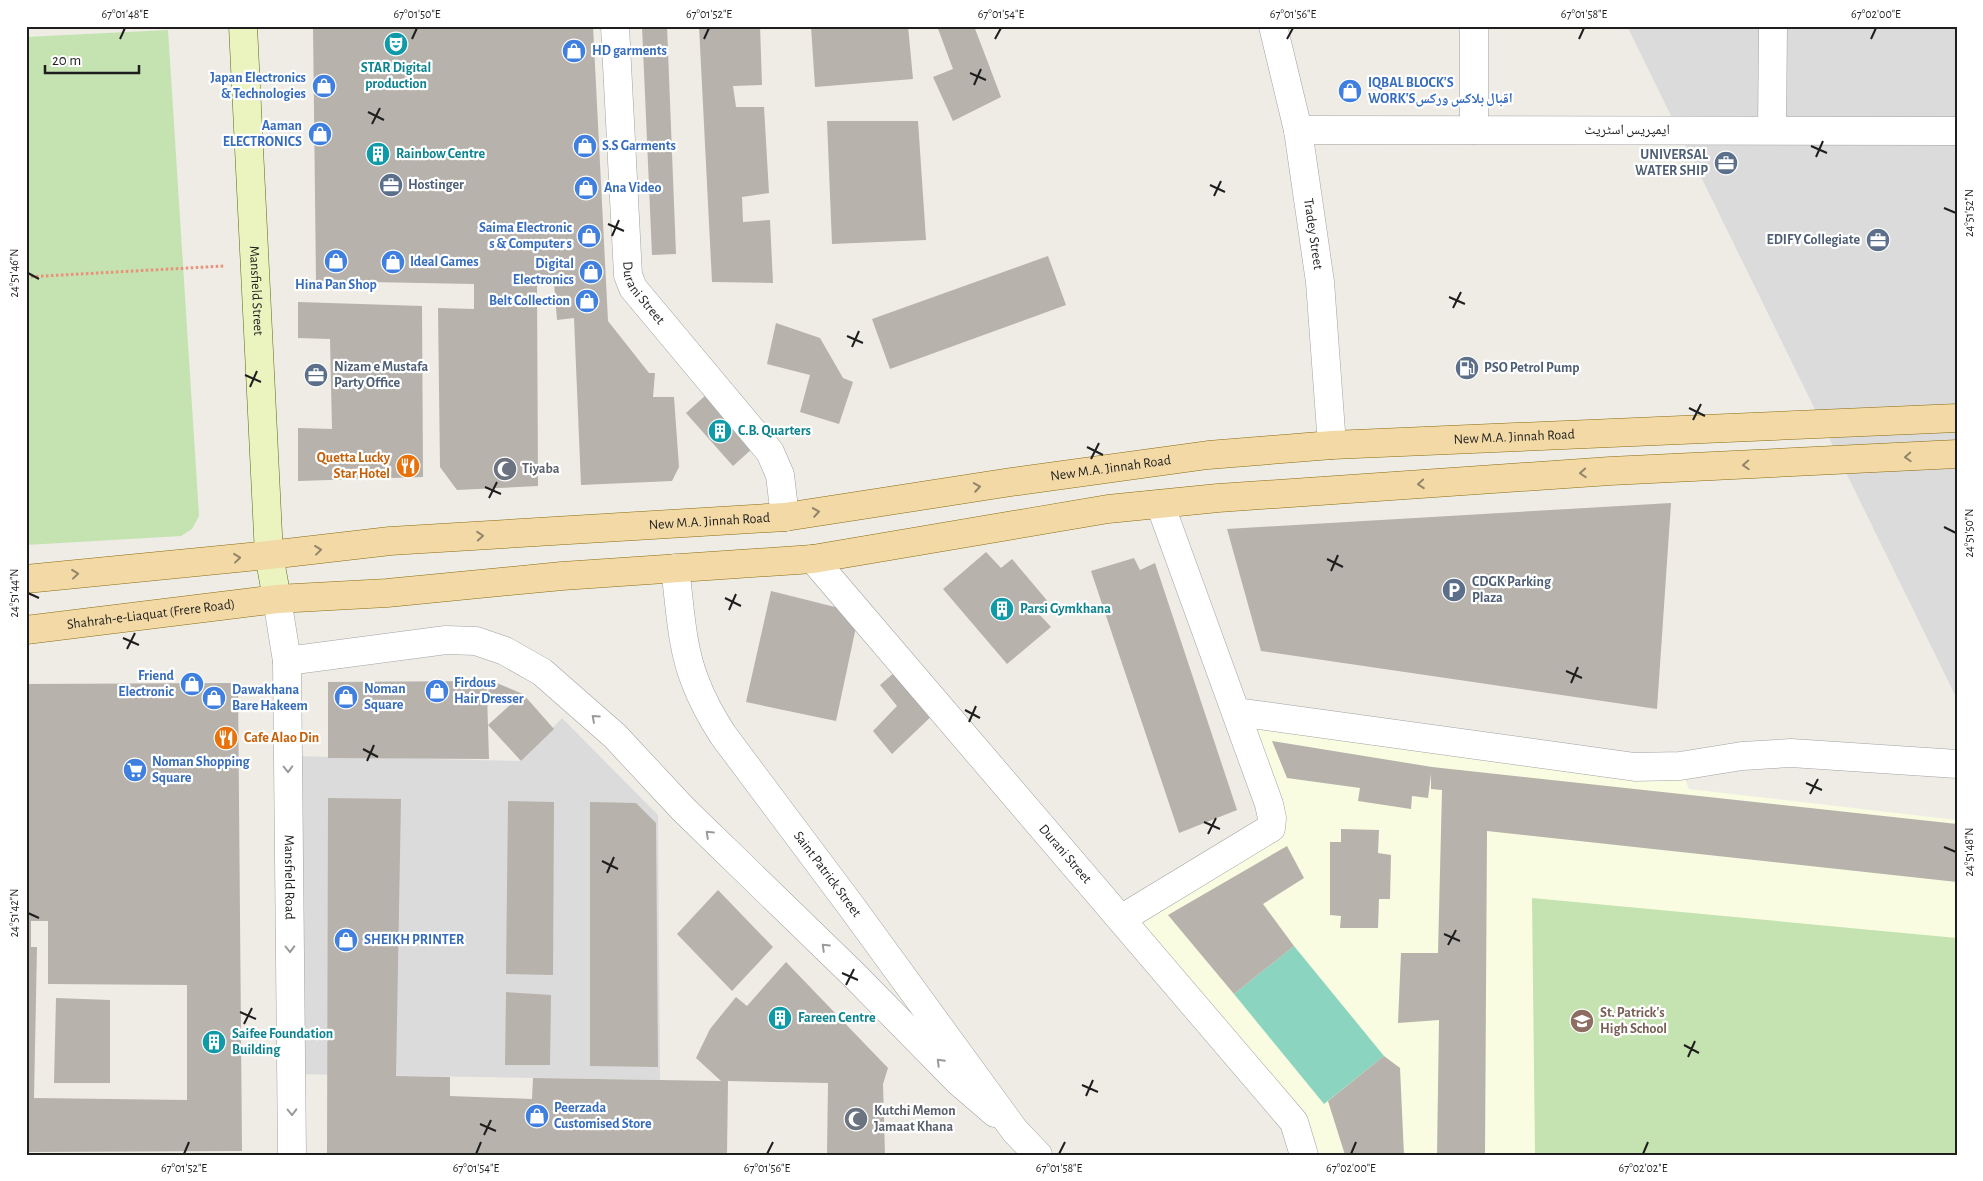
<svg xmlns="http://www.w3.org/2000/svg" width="1983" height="1181" font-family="'Alegreya Sans','Noto Naskh Arabic',sans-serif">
	<rect width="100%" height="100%" fill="#eeece5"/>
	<g fill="#dcdbdb">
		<polygon points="1627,26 1957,26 1957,699"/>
		<polygon points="562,718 658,815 660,1080 291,1074 288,756 521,761"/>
	</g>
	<polygon fill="#f9fce1" points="1236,712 1680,766 1689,789 1957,820 1957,1155 1304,1155 1121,919 1270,828"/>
	<g fill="#c4e3b0">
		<polygon points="168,30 199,516 192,529 181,536 26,545 26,37"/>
		<polygon points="1532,898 1957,938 1957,1155 1535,1155"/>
	</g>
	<polygon fill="#8bd5c0" points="1294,946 1384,1056 1324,1104 1234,994"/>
	<g fill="#b7b2ab" fill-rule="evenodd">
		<polygon points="313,26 593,26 608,321 649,373 655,373 653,397 674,397 679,467 672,481 581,485 574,318 557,320 554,283 537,283 538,486 457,490 440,467 438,308 474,309 474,284 316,281"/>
		<polygon points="642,26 667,26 676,254 652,255"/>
		<polygon points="699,26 760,26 762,85 733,86 736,107 764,107 769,193 742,197 743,222 770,220 773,283 712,282"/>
		<polygon points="811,26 908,26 913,79 815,87"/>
		<polygon points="937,26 974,26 1001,97 953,121 933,77 953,69"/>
		<polygon points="827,121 918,121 926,240 832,244"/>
		<polygon points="1048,256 1066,305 890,369 872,319"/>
		<polygon points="298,302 422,306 423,477 298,481 298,428 332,429 330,339 298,338"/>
		<polygon points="776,323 820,338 843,378 853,382 839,424 800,412 810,375 767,364"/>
		<polygon points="707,394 753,448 733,466 686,413"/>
		<polygon points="1671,503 1657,709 1261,651 1227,529"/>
		<polygon points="986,552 1001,568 1012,559 1050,604 1039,614 1051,627 1007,664 943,589"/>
		<polygon points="1134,558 1140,570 1155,563 1237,810 1179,833 1091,571"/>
		<polygon points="771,591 859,613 836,721 746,702"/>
		<polygon points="903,665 940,708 892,754 873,731 897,706 880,685"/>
		<polygon points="487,681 487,694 492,681 523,694 554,729 521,761 488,725 510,705 487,694 489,759 328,758 328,682"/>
		<path d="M238,683L242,1151L26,1152V684ZM31,921H48V984L187,985V1100L34,1098L37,947H31Z"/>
		<polygon points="1272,741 1432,767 1957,824 1957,882 1487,831 1485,1155 1437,1155 1439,1020 1398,1023 1401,953 1438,953 1442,790 1431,789 1431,774 1428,798 1412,796 1411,809 1358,801 1360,788 1287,778"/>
		<polygon points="328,798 401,799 396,1076 450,1077 450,1096 532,1099 533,1078 721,1081 696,1058 710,1029 736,997 747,1006 786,962 888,1068 883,1084 885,1155 827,1155 828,1083 728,1081 727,1155 327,1154"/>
		<polygon points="508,801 554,802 553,975 506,974"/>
		<polygon points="590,802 636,803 656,823 658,1067 590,1066"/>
		<polygon points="1341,829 1379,830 1378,853 1391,855 1390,899 1379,899 1378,928 1340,928 1341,916 1330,915 1330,842 1341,842"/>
		<polygon points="1287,846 1304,878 1263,904 1294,946 1234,994 1168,915"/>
		<polygon points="718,890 773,947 732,991 677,934"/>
		<polygon points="506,992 551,995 550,1065 505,1065"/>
		<polygon points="56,998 110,1000 110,1083 54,1083"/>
		<polygon points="1384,1056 1400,1068 1404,1155 1345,1155 1328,1101"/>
	</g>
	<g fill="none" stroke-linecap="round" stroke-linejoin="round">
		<g stroke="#a2a2a2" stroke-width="29">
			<g id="minor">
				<path id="s1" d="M615,26L628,275L633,288L770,452L780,475L785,517"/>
				<polyline points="1474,26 1474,130"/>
				<polyline points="1772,130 1773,26"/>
				<path id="s2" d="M813,559L1294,1122L1304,1155"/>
				<polyline points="287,661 446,640 476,641 505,651 542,672 615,736 683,809 854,975 959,1082 995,1113"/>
				<polyline points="1236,712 1635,767 1680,766 1742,756 1791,753 1957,764"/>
				<polyline points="1121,919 1271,828 1272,818 1269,804 1160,504"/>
			</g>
		</g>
		<g stroke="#a2a2a2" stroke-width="29">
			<g id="tertiary">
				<path id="s3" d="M1273,26L1298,130L1320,282L1332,445"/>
				<polyline points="1298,130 1957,131"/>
				<path id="s4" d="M675,568C680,605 681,646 695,681C702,700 712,718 723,735L851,906L1015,1131L1038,1155"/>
				<path id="s5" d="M277,599L287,661L292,1155"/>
			</g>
		</g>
		<g stroke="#586a10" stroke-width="29">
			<g id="secondary">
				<path id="s6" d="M243,26L269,555L277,599"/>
			</g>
		</g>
		<g stroke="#896d0f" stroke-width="29">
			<g id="primary">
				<path id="s7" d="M26,579L269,555L390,541L785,517L1011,482L1208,455L1332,445L1957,418"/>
				<path id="s8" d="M26,630L277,599L387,593L562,576L813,559L1108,509L1218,498L1610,471L1957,454"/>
			</g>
		</g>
		<polyline stroke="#eb9079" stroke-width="3" stroke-dasharray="2.5 2.5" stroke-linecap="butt" points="26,277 224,266"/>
		<use href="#minor" stroke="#fff" stroke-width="28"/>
		<use href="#tertiary" stroke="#fff" stroke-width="28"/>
		<use href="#secondary" stroke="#ebf3bf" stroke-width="28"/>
		<use href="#primary" stroke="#f2d9a6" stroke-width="28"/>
	</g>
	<defs><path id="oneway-chevron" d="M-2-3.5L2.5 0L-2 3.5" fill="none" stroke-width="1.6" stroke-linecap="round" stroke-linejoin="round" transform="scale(1.25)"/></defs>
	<g stroke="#938569">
		<use href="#oneway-chevron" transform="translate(1908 457) rotate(177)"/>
		<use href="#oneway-chevron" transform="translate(1746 465) rotate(177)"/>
		<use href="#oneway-chevron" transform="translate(1583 473) rotate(176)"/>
		<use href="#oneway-chevron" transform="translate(1421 484) rotate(176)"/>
		<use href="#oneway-chevron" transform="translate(977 487) rotate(-9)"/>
		<use href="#oneway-chevron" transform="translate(816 512) rotate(-9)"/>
		<use href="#oneway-chevron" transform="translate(480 536) rotate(-4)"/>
		<use href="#oneway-chevron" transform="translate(318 550) rotate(-7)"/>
		<use href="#oneway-chevron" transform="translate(237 558) rotate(-6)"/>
		<use href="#oneway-chevron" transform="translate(75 574) rotate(-6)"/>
	</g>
	<g stroke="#9a9a9a">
		<use href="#oneway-chevron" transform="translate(595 718) rotate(-138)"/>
		<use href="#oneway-chevron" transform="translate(288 769) rotate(89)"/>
		<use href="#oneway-chevron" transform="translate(709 834) rotate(-136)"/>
		<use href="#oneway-chevron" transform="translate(825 947) rotate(-136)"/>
		<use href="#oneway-chevron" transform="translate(290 949) rotate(89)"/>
		<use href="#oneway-chevron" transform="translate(940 1062) rotate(-135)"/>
		<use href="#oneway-chevron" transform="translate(292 1112) rotate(89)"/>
	</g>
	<path fill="none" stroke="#1e1e1e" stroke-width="2" d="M120,39L125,28M412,39L417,28M704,39L709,28M995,39L1001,28M1287,39L1293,28M1579,39L1584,28M1871,39L1876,28M970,73L986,80M974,85L981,69M368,112L384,120M372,124L380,108M1811,146L1827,153M1816,157L1823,141M1210,185L1225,192M1214,196L1221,181M1944,208L1956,213M608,224L624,231M612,236L619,220M28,273L39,279M1449,297L1465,304M1453,308L1461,292M847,336L863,343M852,347L859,331M245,375L261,382M250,387L257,371M1689,408L1705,416M1693,420L1701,404M1087,447L1103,455M1091,459L1099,443M485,487L501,494M489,498L497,482M1944,527L1956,533M1327,559L1343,567M1331,571L1338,555M28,593L39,598M725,598L741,606M729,610L736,594M123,638L139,645M127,649L135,633M1566,671L1582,678M1571,683L1578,667M965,710L980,718M969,722L976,706M363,749L378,757M367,761L374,745M1806,783L1822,790M1810,794L1818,779M1204,822L1220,829M1208,834L1216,818M1944,847L1956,852M602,861L618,869M607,873L614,857M28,913L39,918M1444,934L1460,941M1448,945L1456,930M842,973L858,980M846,985L854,969M240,1012L256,1019M244,1024L252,1008M1684,1045L1699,1053M1688,1057L1695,1041M1082,1085L1098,1092M1086,1096L1093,1080M480,1124L496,1131M484,1135L491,1120M184,1154L189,1142M476,1154L481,1142M767,1154L773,1142M1059,1154L1065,1142M1351,1154L1356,1142M1643,1154L1648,1142"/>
	<defs>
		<g id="theatre-disc" transform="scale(1.25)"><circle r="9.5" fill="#0f9aa8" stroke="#fff"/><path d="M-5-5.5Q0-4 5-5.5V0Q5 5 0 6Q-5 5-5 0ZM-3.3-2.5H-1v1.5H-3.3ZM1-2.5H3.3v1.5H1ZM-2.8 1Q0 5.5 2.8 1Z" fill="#fff"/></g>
		<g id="shop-disc" transform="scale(1.25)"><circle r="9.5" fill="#3f7fe0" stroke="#fff"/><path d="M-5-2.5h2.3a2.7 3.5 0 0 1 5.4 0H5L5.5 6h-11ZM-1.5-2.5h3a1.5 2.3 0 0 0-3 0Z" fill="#fff"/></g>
		<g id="building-disc" transform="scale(1.25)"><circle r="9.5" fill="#0f9aa8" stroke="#fff"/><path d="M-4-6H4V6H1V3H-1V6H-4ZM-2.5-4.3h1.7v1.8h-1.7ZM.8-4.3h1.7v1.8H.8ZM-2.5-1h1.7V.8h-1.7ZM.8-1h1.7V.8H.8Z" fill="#fff"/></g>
		<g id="office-disc" transform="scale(1.25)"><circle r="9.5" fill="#5c6f8a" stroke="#fff"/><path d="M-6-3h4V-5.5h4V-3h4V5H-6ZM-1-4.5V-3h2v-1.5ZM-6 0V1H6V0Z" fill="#fff"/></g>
		<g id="fuel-disc" transform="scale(1.25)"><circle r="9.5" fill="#5c6f8a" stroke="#fff"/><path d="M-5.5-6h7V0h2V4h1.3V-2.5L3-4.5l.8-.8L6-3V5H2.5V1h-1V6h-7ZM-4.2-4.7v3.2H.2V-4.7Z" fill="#fff"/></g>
		<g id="restaurant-disc" transform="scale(1.25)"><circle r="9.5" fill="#e8710a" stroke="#fff"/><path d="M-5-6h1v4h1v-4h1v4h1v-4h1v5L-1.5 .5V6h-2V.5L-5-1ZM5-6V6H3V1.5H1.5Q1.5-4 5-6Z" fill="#fff"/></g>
		<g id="mosque-disc" transform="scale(1.25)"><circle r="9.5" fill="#6b7280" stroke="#fff"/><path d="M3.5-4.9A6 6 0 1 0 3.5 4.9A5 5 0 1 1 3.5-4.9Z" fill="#fff"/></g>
		<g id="parking-disc" transform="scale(1.25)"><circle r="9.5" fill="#5c6f8a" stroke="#fff"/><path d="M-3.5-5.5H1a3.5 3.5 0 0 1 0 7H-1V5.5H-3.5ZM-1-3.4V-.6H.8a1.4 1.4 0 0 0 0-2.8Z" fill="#fff"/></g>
		<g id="supermarket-disc" transform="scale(1.25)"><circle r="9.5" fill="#3f7fe0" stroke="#fff"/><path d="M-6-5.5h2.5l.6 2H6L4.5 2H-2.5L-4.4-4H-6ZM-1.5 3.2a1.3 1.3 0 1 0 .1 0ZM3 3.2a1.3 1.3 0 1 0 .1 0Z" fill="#fff"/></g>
		<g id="school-disc" transform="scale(1.25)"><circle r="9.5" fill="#8d6e63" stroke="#fff"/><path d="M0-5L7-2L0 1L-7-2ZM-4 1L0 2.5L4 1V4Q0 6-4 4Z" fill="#fff"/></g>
	</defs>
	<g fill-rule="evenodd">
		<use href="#theatre-disc" x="396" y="44"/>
		<use href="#shop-disc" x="574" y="51"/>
		<use href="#shop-disc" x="324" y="86"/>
		<use href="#shop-disc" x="1350" y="91"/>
		<use href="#shop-disc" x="320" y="134"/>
		<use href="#shop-disc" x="585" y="146"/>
		<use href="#building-disc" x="378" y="154"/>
		<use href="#office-disc" x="1726" y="163"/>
		<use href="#office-disc" x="391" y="185"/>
		<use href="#shop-disc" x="586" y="188"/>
		<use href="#shop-disc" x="589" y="236"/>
		<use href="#office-disc" x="1878" y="240"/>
		<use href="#shop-disc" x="336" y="261"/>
		<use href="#shop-disc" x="393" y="262"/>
		<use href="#shop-disc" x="591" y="272"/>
		<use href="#shop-disc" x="587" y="301"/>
		<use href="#fuel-disc" x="1467" y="368"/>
		<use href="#office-disc" x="316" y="375"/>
		<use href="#building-disc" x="720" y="431"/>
		<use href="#restaurant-disc" x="408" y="466"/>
		<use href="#mosque-disc" x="505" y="469"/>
		<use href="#parking-disc" x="1454" y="590"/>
		<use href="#building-disc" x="1002" y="609"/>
		<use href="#shop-disc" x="192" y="684"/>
		<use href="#shop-disc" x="437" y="691"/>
		<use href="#shop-disc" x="346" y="697"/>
		<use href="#shop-disc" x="214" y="698"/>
		<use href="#restaurant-disc" x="226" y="738"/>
		<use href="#supermarket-disc" x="135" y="770"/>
		<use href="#shop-disc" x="346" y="940"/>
		<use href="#building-disc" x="780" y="1018"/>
		<use href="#school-disc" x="1582" y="1021"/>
		<use href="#building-disc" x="214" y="1042"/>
		<use href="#shop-disc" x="537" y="1116"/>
		<use href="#mosque-disc" x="856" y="1119"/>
	</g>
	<g text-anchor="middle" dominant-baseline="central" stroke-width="4.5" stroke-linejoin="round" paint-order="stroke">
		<g font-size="14" font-weight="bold" fill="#366cbe" stroke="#fff" text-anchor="start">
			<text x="592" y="51">HD garments</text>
			<text x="306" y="78" text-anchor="end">Japan Electronics<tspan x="306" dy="16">&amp; Technologies</tspan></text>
			<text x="1368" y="83">IQBAL BLOCK'S<tspan x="1368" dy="16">WORK'Sاقبال بلاکس ورکس</tspan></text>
			<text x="302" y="126" text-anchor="end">Aaman<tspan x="302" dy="16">ELECTRONICS</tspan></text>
			<text x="602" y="146">S.S Garments</text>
			<text x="604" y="188">Ana Video</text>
			<text x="572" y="228" text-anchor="end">Saima Electronic<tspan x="572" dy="16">s &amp; Computer s</tspan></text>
			<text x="410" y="262">Ideal Games</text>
			<text x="574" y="264" text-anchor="end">Digital<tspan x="574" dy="16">Electronics</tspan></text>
			<text x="336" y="285" text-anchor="middle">Hina Pan Shop</text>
			<text x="570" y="301" text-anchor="end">Belt Collection</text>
			<text x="174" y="676" text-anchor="end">Friend<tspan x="174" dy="16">Electronic</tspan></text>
			<text x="454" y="683">Firdous<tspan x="454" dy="16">Hair Dresser</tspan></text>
			<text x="364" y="689">Noman<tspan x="364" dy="16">Square</tspan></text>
			<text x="232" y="690">Dawakhana<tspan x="232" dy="16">Bare Hakeem</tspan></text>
			<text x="152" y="762">Noman Shopping<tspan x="152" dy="16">Square</tspan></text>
			<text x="364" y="940">SHEIKH PRINTER</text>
			<text x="554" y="1108">Peerzada<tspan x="554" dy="16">Customised Store</tspan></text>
		</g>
		<g font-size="14" font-weight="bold" fill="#0d838f" stroke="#fff" text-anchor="start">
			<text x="396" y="68" text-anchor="middle">STAR Digital<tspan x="396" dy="16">production</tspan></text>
			<text x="396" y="154">Rainbow Centre</text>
			<text x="738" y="431">C.B. Quarters</text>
			<text x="1020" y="609">Parsi Gymkhana</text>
			<text x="798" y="1018">Fareen Centre</text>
			<text x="232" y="1034">Saifee Foundation<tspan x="232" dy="16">Building</tspan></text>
		</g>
		<g font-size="14" fill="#1e1e1e" stroke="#fff">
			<text x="1627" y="130">ایمپریس اسٹریٹ</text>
			<text stroke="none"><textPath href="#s3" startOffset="212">Tradey Street</textPath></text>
			<text stroke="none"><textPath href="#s6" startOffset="265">Mansfield Street</textPath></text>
			<text stroke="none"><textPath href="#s1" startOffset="272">Durani Street</textPath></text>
			<text stroke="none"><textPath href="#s7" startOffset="1496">New M.A. Jinnah Road</textPath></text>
			<text stroke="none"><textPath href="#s7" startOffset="1091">New M.A. Jinnah Road</textPath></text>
			<text stroke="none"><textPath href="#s7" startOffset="686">New M.A. Jinnah Road</textPath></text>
			<text stroke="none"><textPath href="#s8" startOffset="126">Shahrah-e-Liaquat (Frere Road)</textPath></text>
			<text stroke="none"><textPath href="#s2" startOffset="388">Durani Street</textPath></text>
			<text stroke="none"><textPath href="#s4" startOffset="350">Saint Patrick Street</textPath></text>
			<text stroke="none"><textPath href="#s5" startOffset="279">Mansfield Road</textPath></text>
		</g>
		<g font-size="14" font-weight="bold" fill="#4e5e75" stroke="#fff" text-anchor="start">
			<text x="1708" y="155" text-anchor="end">UNIVERSAL<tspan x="1708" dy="16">WATER SHIP</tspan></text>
			<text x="408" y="185">Hostinger</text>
			<text x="1860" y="240" text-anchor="end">EDIFY Collegiate</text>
			<text x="334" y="367">Nizam e Mustafa<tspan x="334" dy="16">Party Office</tspan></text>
			<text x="1484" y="368">PSO Petrol Pump</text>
			<text x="1472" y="582">CDGK Parking<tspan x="1472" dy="16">Plaza</tspan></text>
		</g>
		<g font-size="14" font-weight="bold" fill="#c56008" stroke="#fff" text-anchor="end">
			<text x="390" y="458">Quetta Lucky<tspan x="390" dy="16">Star Hotel</tspan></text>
			<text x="244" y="738" text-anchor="start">Cafe Alao Din</text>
		</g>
		<g font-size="14" font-weight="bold" fill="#5b616d" stroke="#fff" text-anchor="start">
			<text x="522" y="469">Tiyaba</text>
			<text x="874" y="1111">Kutchi Memon<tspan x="874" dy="16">Jamaat Khana</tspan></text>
		</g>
		<g font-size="14" font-weight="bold" fill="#785e54" stroke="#fff" text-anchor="start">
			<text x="1600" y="1013">St. Patrick's<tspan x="1600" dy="16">High School</tspan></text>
		</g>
	</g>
	<rect width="1983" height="1181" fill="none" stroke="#ffffff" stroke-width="55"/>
	<path d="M45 65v8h94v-8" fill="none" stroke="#1e1e1e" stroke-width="2.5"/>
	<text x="52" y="65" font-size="15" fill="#1e1e1e" stroke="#ffffff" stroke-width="4" paint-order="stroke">20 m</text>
	<rect x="28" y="28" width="1928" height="1126" fill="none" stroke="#1e1e1e" stroke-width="2"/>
	<g font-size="12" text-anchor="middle" fill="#1e1e1e">
		<text x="125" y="18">67°01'48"E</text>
		<text x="417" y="18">67°01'50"E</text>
		<text x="709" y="18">67°01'52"E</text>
		<text x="1001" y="18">67°01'54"E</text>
		<text x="1293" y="18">67°01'56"E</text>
		<text x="1584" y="18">67°01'58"E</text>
		<text x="1876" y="18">67°02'00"E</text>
		<text transform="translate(1969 213) rotate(-90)" y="4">24°51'52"N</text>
		<text transform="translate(14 273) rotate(-90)" y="4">24°51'46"N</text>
		<text transform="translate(1969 533) rotate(-90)" y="4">24°51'50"N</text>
		<text transform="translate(14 593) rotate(-90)" y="4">24°51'44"N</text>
		<text transform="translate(1969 852) rotate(-90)" y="4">24°51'48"N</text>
		<text transform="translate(14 913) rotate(-90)" y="4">24°51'42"N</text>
		<text x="184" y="1172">67°01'52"E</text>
		<text x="476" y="1172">67°01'54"E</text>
		<text x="767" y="1172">67°01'56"E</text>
		<text x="1059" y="1172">67°01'58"E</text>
		<text x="1351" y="1172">67°02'00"E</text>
		<text x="1643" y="1172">67°02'02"E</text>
	</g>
</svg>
